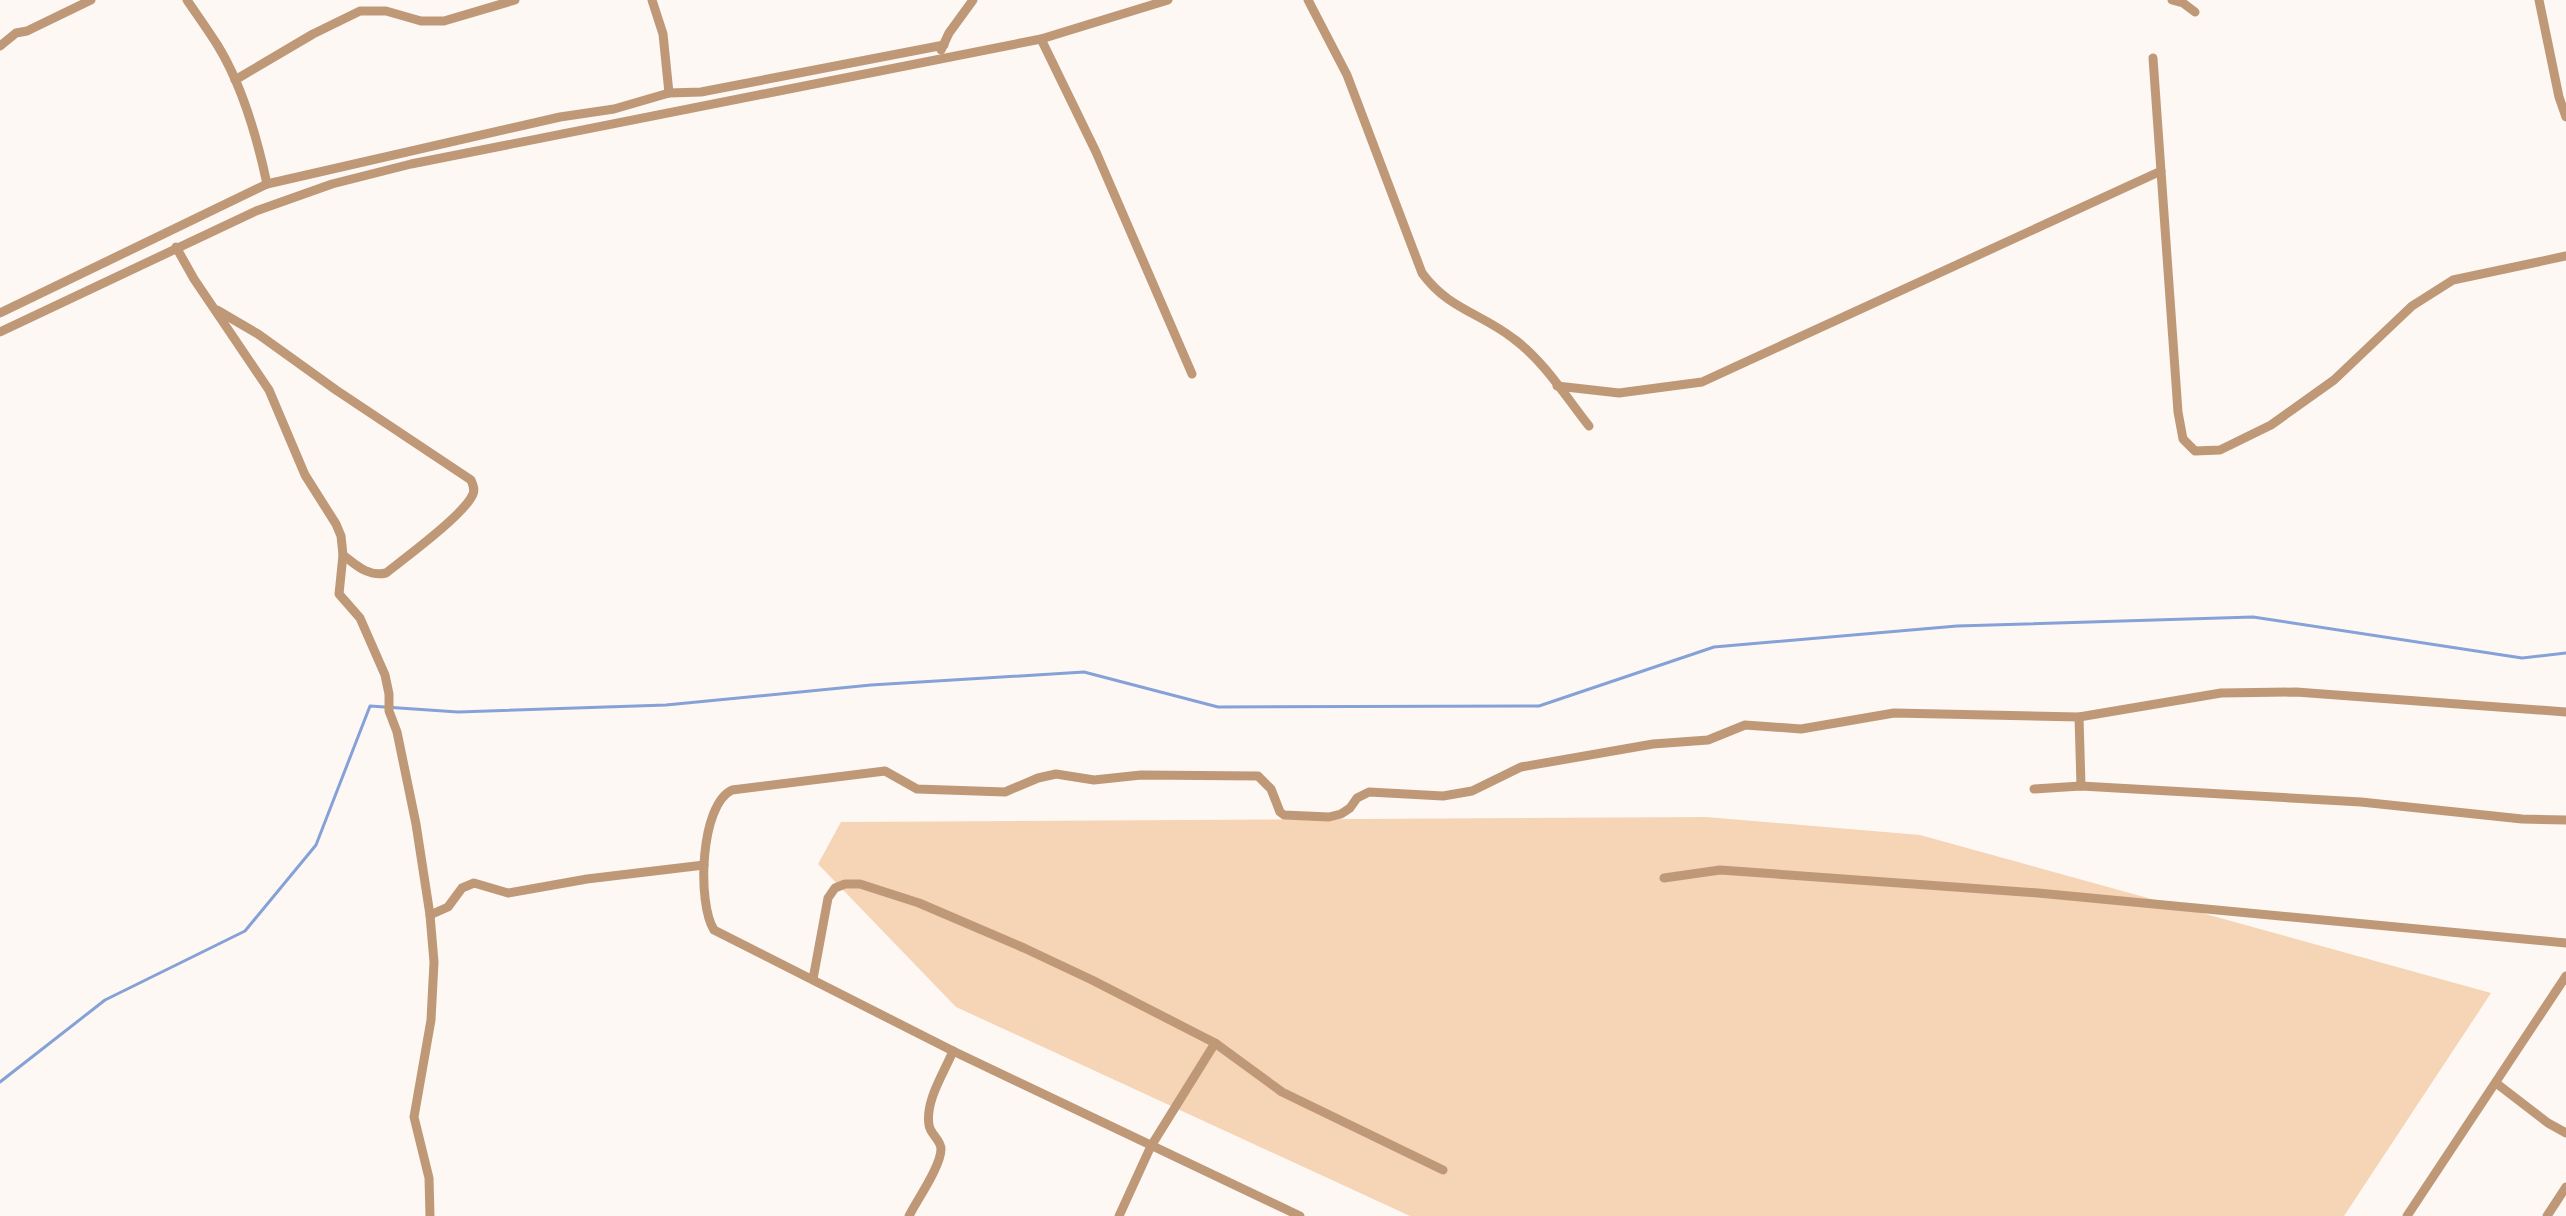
<svg xmlns="http://www.w3.org/2000/svg" width="2566" height="1216" font-family="Overpass,sans-serif">
	<rect width="100%" height="100%" fill="#fdf8f3"/>
	<polygon fill="#f6d4b6" points="1706,817 1920,835 2491,993 2344,1216 1410,1216 956,1007 818,864 841,822"/>
	<g fill="none" stroke-linecap="round" stroke-linejoin="round">
		<polyline stroke="#85a1d7" stroke-width="3" points="0,1082 105,1000 245,931 316,845 370,706 458,712 666,705 871,685 1084,672 1218,707 1539,706 1714,647 1957,626 2253,617 2522,658 2566,653"/>
		<g stroke="#bf9977" stroke-width="9">
			<path d="M187,0C197,15 208,30 218,46C243,87 257,137 267,184"/>
			<polyline points="652,0 663,34 669,93"/>
			<path d="M1308,0L1347,75L1422,273C1448,309 1481,313 1514,339C1544,361 1566,397 1589,426"/>
			<polyline points="2172,0 2183,3 2195,12"/>
			<polyline points="2539,0 2559,97 2566,117"/>
			<polyline points="1041,39 1096,152 1192,374"/>
			<polyline points="0,46 16,33 27,31 91,0"/>
			<polyline points="941,50 949,33 973,0"/>
			<polyline points="2153,58 2178,412 2183,439 2195,451 2220,450 2271,425 2334,380 2412,306 2453,280 2566,256"/>
			<polyline points="235,80 313,34 360,11 386,11 421,21 444,21 515,0"/>
			<polyline points="176,247 194,279 269,390 305,475 336,524 341,536 343,555 339,594 360,618 385,675 389,694 389,711 397,732 416,824 430,915 434,962 431,1020 414,1117 429,1178 430,1216"/>
			<path d="M217,310L258,334L336,390L471,480C473,485 475,489 473,494C465,514 405,558 386,573C368,577 356,565 343,555"/>
			<polyline points="0,313 267,184 560,117 614,109 669,93 701,92 944,45"/>
			<polyline points="0,332 256,211 332,184 411,164 1041,39 1168,0"/>
			<polyline points="1557,386 1619,393 1702,382 2161,171"/>
			<polyline points="2079,717 2081,786"/>
			<polyline points="2034,789 2081,786 2361,802 2522,819 2566,820"/>
			<polyline points="1664,878 1720,870 2038,893 2566,943"/>
			<polyline points="430,915 448,907 462,888 474,883 508,893 587,879 704,865"/>
			<polyline points="813,979 828,898 835,888 845,884 860,884 919,903 1024,948 1092,980 1215,1043 1282,1092 1443,1170"/>
			<polyline points="2496,1083 2548,1123 2566,1133"/>
			<path d="M909,1216C917,1200 941,1166 941,1149C941,1140 930,1134 929,1125C925,1101 944,1073 953,1051"/>
			<polyline points="1119,1216 1151,1146 1215,1043"/>
			<path d="M1300,1216L953,1051L714,930C697,903 700,805 732,790L885,771L917,789L1005,792L1038,778L1056,774L1094,780L1141,775L1258,776L1271,789L1280,812L1284,815L1329,817L1341,814L1350,808L1357,798L1369,792L1443,796L1472,791L1521,767L1653,744L1708,740L1745,725L1801,729L1894,713L2079,717L2221,693L2296,692L2566,712"/>
			<polyline points="2407,1216 2566,976"/>
			<polyline points="2547,1216 2566,1187"/>
		</g>
	</g>
</svg>
